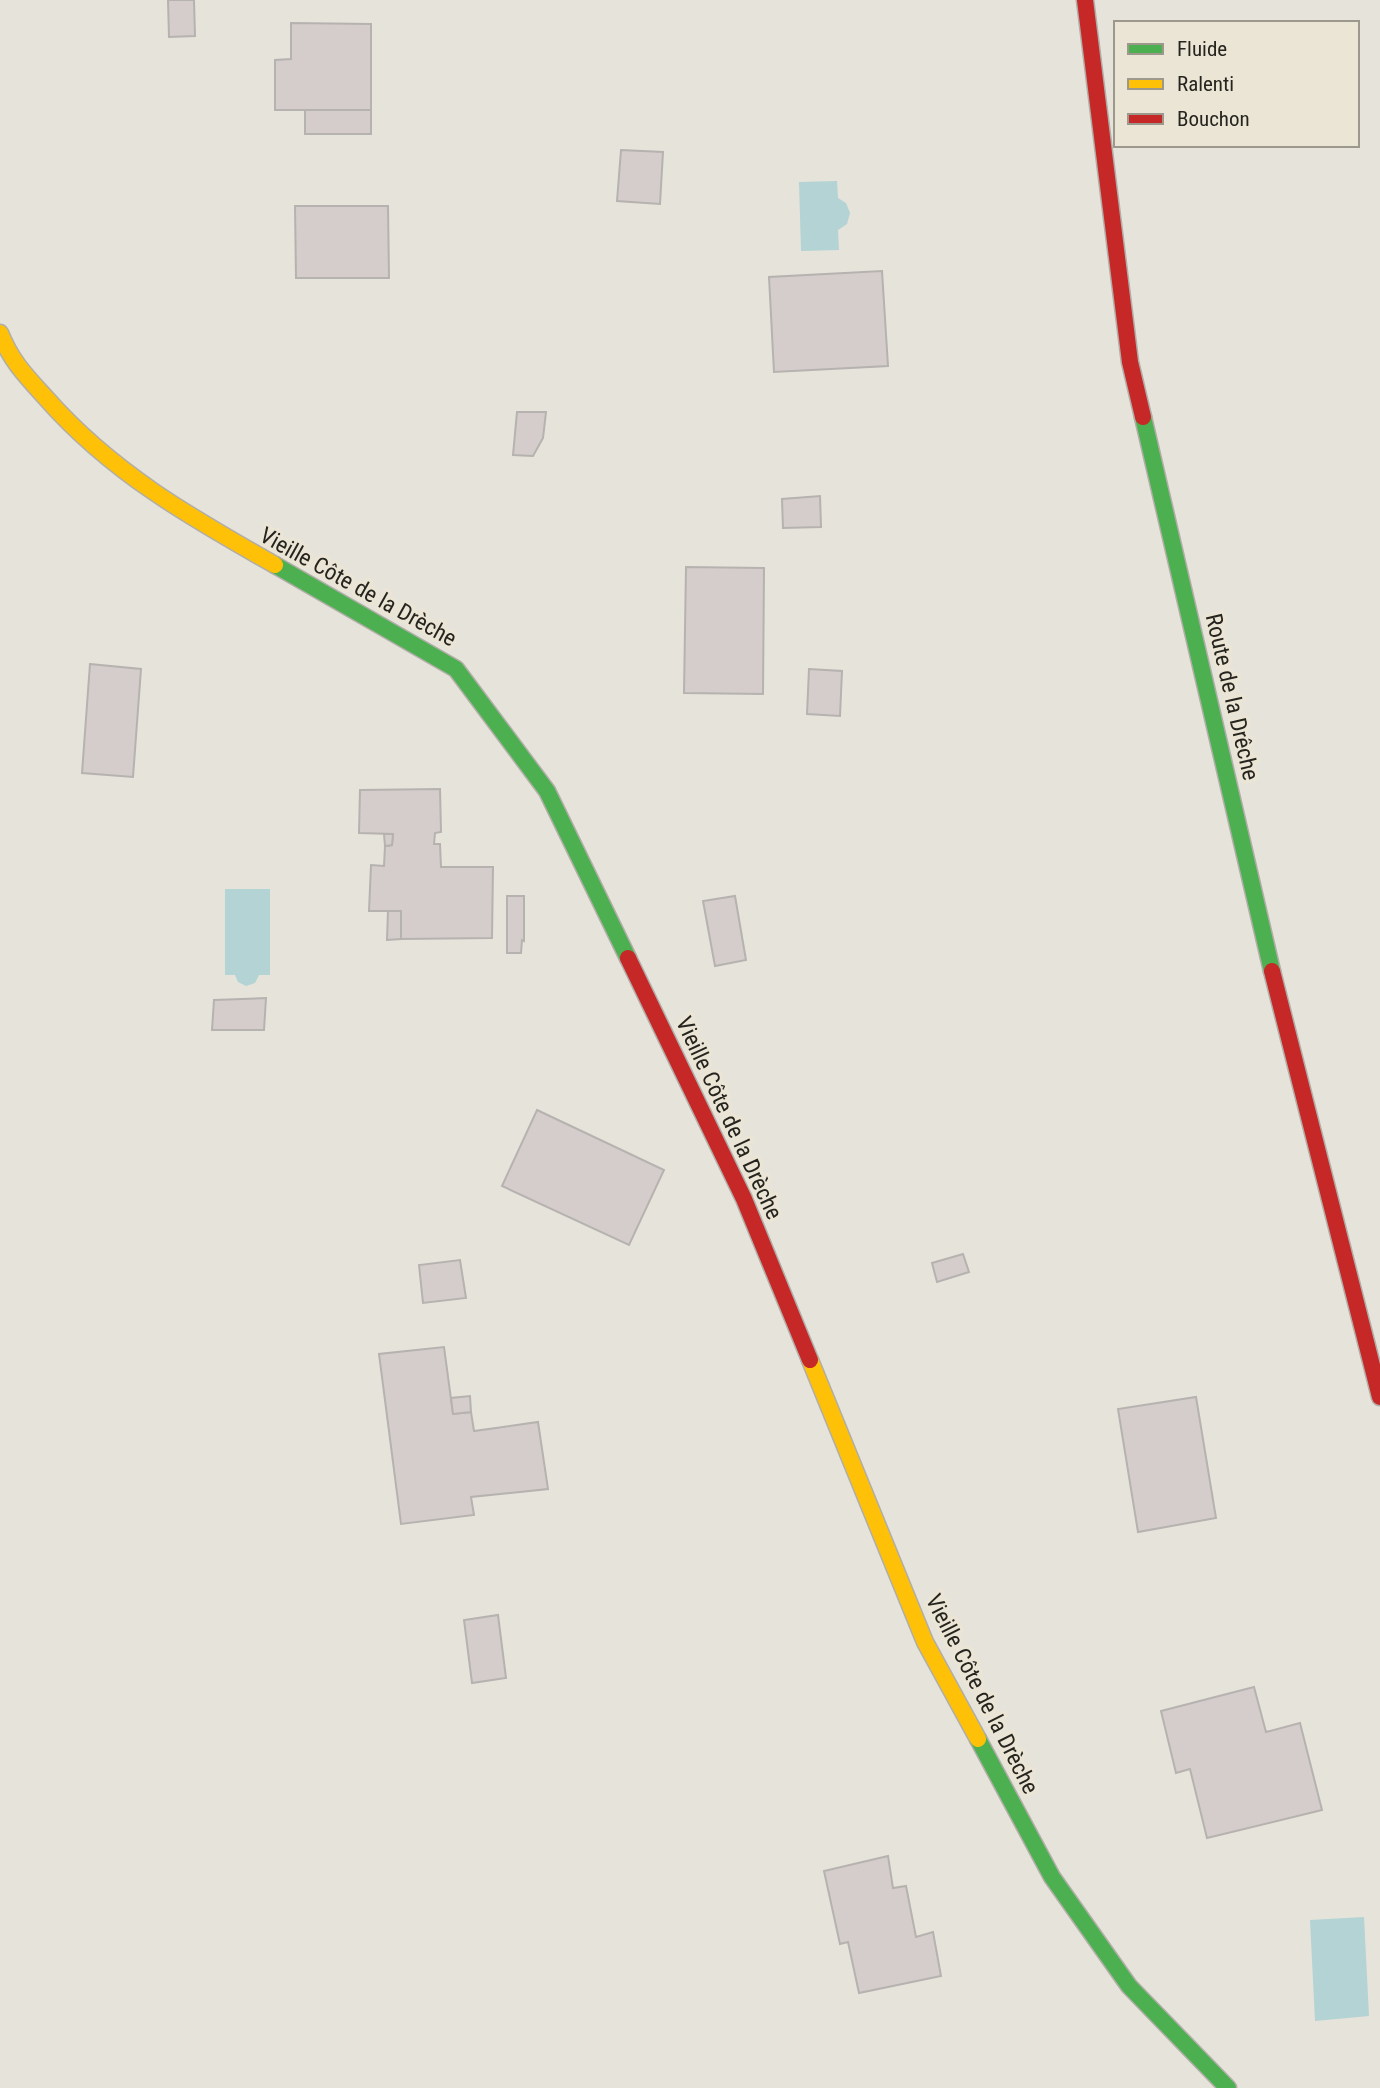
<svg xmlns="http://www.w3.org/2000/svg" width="1380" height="2088" font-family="'Roboto Condensed',sans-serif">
	<rect width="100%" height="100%" fill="#e6e3db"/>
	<g fill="#b3d3d4">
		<polygon points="837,181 838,198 846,203 850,213 847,224 838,230 839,250 801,251 799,182"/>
		<polygon points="225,889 270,889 270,975 259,975 255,983 246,986 238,982 235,975 225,975"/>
		<polygon points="1364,1917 1369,2016 1315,2021 1310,1920"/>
	</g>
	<g fill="#d5cdcb" stroke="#b6b2af" stroke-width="2">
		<polygon points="168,0 194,0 195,36 169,37"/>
		<polygon points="291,23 371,24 371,110 275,110 275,60 291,59"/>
		<rect x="305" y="110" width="66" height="24"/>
		<polygon points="621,150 663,152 660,204 617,201"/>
		<polygon points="295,206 388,206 389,278 296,278"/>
		<polygon points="882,271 888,366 774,372 769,277"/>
		<polygon points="517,412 546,412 543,438 533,456 513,455"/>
		<polygon points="820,496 821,527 783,528 782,499"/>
		<polygon points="686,567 764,568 763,694 684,693"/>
		<polygon points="90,664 141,669 133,777 82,773"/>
		<polygon points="809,669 842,671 840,716 807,714"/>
		<polygon points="440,789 441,832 435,833 434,844 440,844 441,867 493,867 492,938 401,939 401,911 369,911 371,865 384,866 385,846 392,845 393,834 359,833 360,790"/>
		<polygon points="384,834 393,834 392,845 385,846"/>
		<polygon points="507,896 524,896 524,941 522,940 521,953 507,953"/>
		<polygon points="735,896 746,960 715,966 703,901"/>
		<polygon points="388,911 401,911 401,939 387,940"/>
		<polygon points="266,998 264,1030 212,1030 214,1000"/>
		<polygon points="537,1110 664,1170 629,1245 502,1186"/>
		<polygon points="963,1254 969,1272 937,1282 932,1263"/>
		<polygon points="460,1260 466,1298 423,1303 419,1265"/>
		<polygon points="444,1347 453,1414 471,1412 474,1431 538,1422 548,1489 471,1497 474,1515 401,1524 379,1354"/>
		<polygon points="470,1396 471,1412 453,1414 451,1398"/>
		<polygon points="1196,1397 1216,1518 1138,1532 1118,1409"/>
		<polygon points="498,1615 506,1678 472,1683 464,1620"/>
		<polygon points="1254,1687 1266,1732 1300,1723 1322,1810 1207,1838 1190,1769 1176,1773 1161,1711"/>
		<polygon points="888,1856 893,1888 906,1886 916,1937 933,1932 941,1976 859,1993 848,1942 840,1944 824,1871"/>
	</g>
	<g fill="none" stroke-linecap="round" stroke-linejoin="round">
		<g stroke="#b1aea8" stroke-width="19">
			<g id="fast">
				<polyline points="1143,417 1272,971"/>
				<polyline points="275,565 456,669 547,791 628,958"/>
				<polyline points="978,1739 1052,1877 1129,1986 1228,2088"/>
			</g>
		</g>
		<g stroke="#b1aea8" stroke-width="19">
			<g id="slow">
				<path d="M0,333C11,361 26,376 46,398C111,472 190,517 275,565"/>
				<polyline points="810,1360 925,1642 978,1739"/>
			</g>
		</g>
		<g stroke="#b1aea8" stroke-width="19">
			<g id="jam">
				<polyline points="1085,0 1130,362 1143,417"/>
				<polyline points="628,958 744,1199 810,1360"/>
				<polyline points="1272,971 1380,1397"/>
			</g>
		</g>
		<use href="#fast" stroke="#4caf50" stroke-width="16"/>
		<use href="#slow" stroke="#ffc107" stroke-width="16"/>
		<use href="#jam" stroke="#c62828" stroke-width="16"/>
	</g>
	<g text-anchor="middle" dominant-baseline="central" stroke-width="7" stroke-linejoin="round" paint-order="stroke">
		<g font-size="23" fill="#26241e" stroke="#ebe5d6">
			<text transform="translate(358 587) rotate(29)">Vieille Côte de la Drèche</text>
			<text transform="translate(1232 697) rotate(77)">Route de la Drêche</text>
			<text transform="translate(729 1118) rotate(65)">Vieille Côte de la Drèche</text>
			<text transform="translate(982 1694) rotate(63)">Vieille Côte de la Drèche</text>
		</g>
	</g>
	<rect x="1114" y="21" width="245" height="126" fill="#ebe5d6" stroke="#9c988c" stroke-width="2"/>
	<rect x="1128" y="44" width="35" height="10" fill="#4caf50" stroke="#9c988c" stroke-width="2"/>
	<text x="1177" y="56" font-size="21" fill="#26241e">Fluide</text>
	<rect x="1128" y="79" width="35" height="10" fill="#ffc107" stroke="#9c988c" stroke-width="2"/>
	<text x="1177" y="91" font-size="21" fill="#26241e">Ralenti</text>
	<rect x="1128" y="114" width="35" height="10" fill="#c62828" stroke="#9c988c" stroke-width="2"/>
	<text x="1177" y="126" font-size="21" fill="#26241e">Bouchon</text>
</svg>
